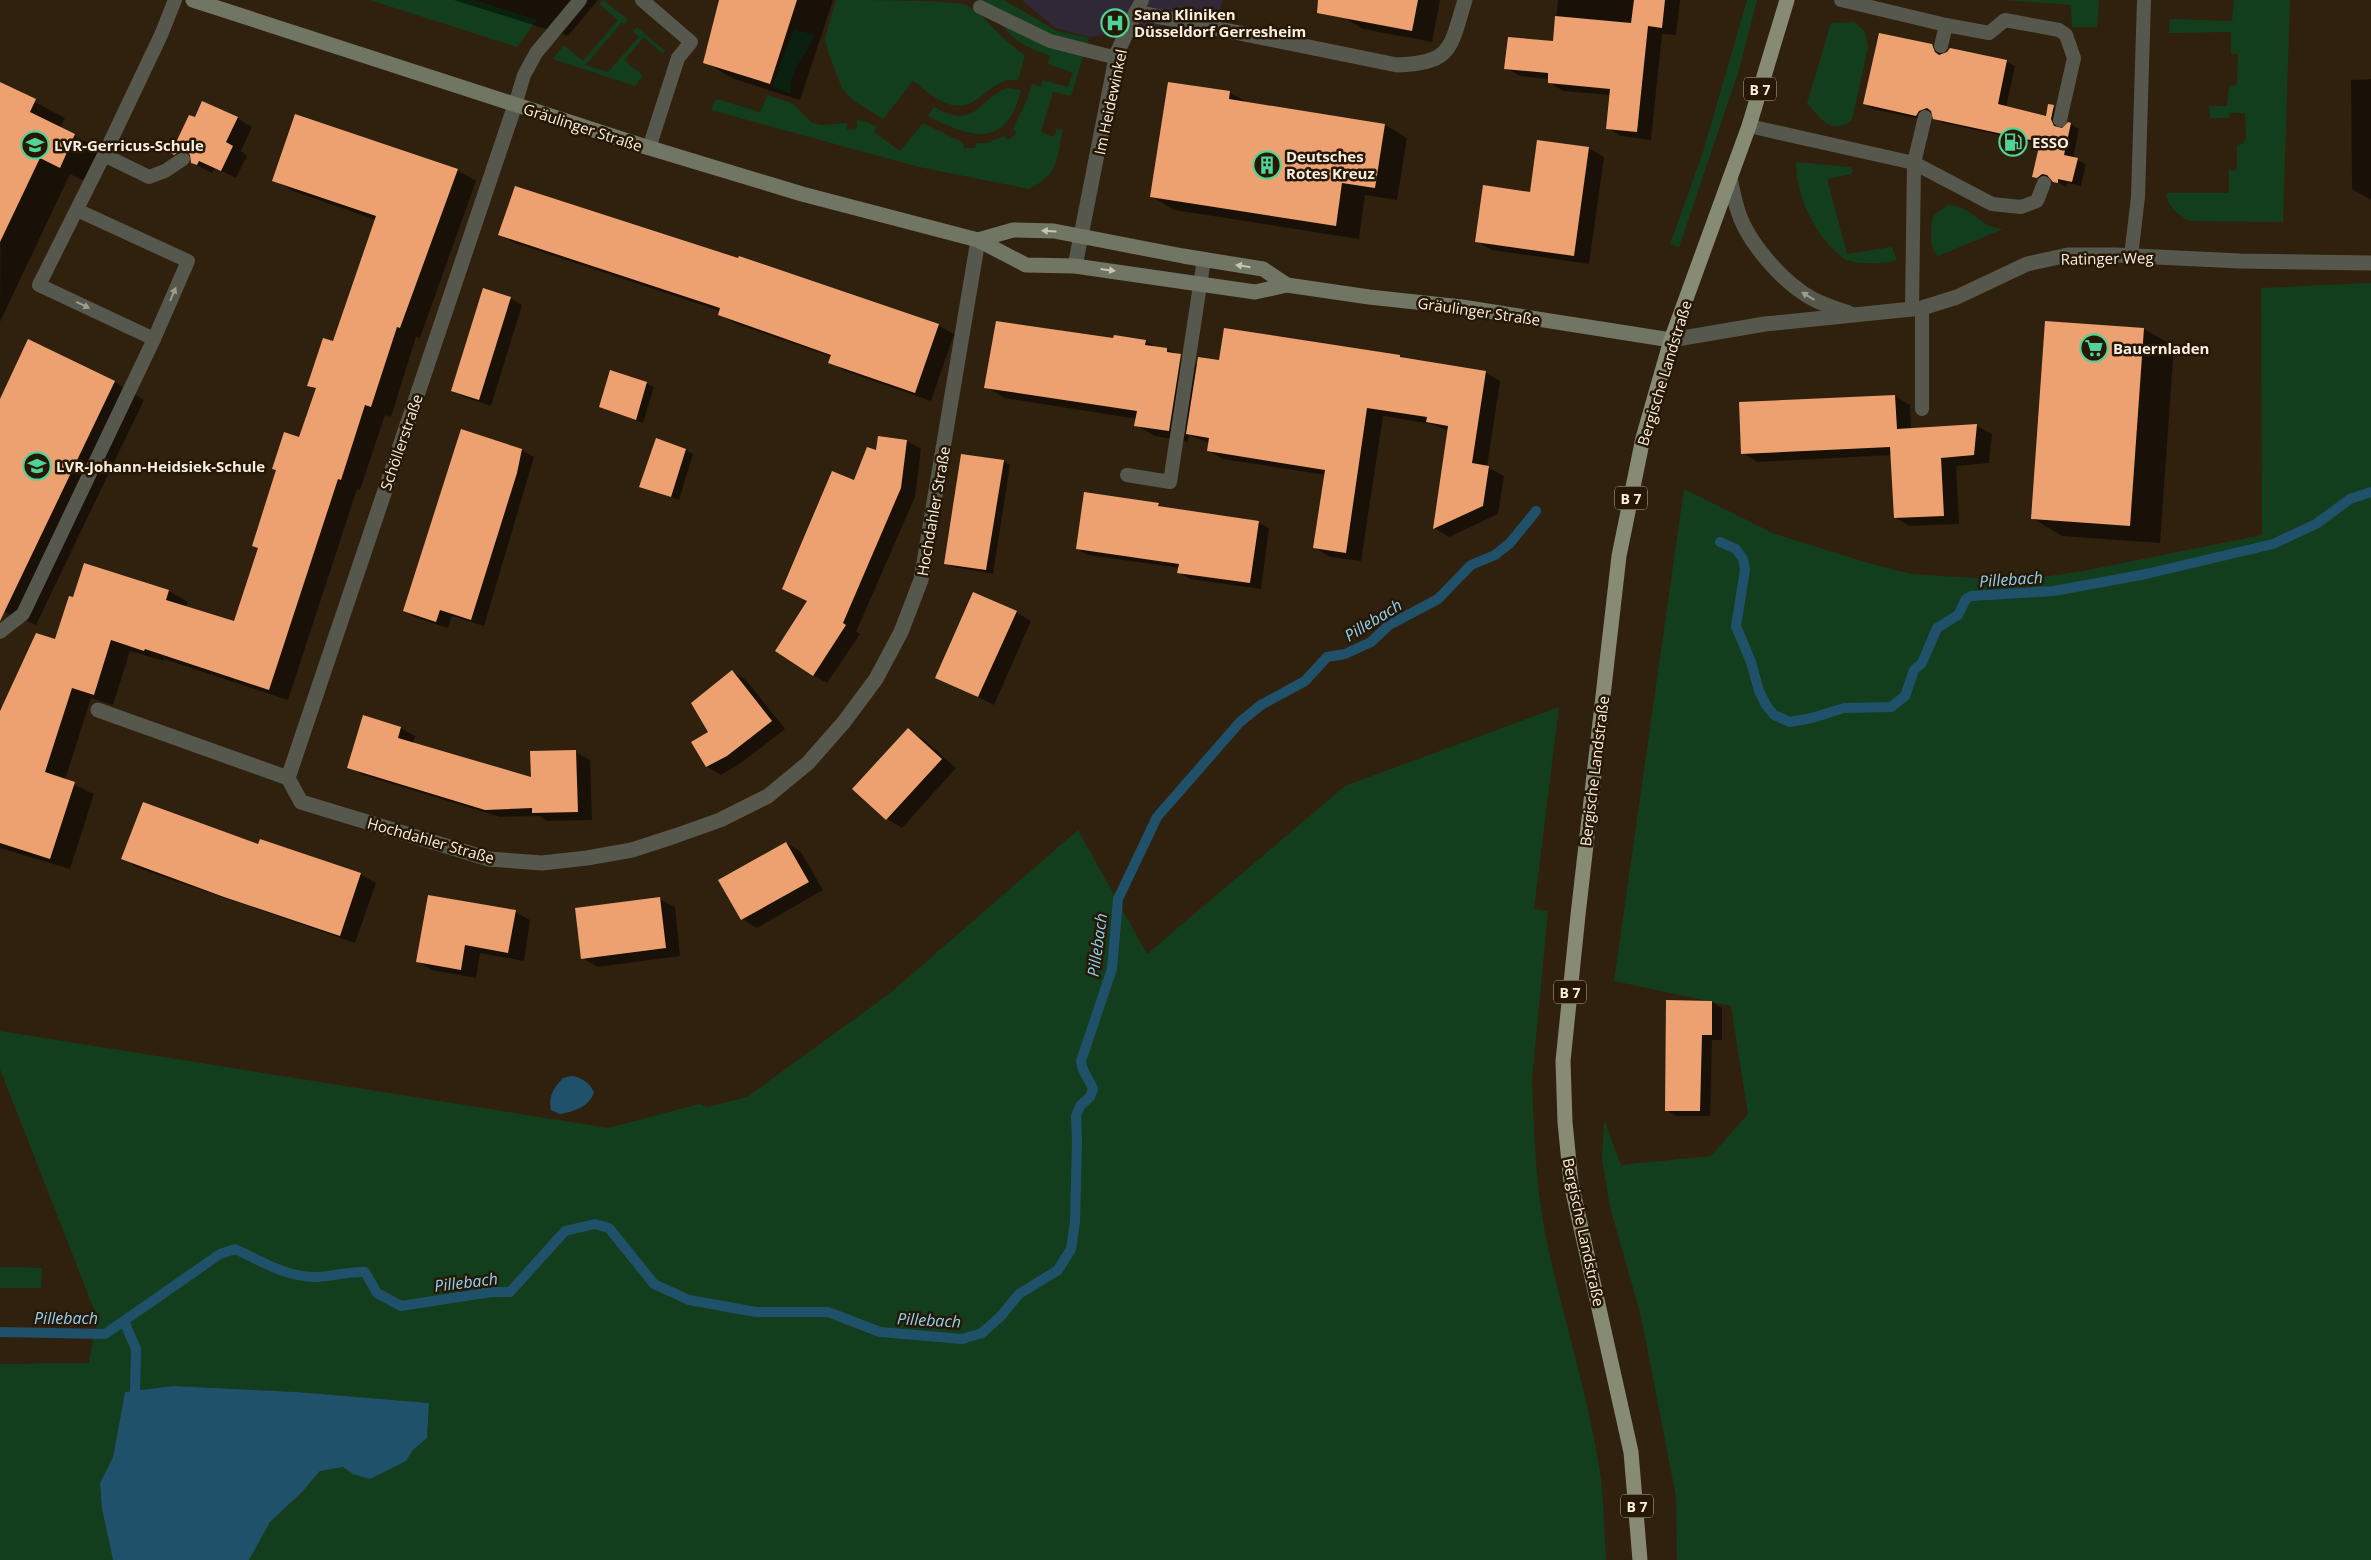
<svg xmlns="http://www.w3.org/2000/svg" width="2371" height="1560" font-family="'Open Sans',sans-serif">
	<rect width="100%" height="100%" fill="#30210e"/>
	<polygon fill="#312837" points="1022,0 1223,0 1218,17 1089,37 1055,28"/>
	<g fill="#133e1e">
		<polygon points="370,0 475,0 537,20 517,47"/>
		<polygon points="603,0 628,20 624,24 622,22 585,65 608,72 639,37 633,31 637,27 665,51 663,54 644,37 624,60 643,76 635,86 553,59 564,45 583,61 618,20 599,4"/>
		<path d="M836,0C859,0 953,0 967,5C989,19 1002,41 1025,55L1018,80C984,77 979,120 941,101C931,96 922,87 913,81L883,119L853,100L842,88L828,52L825,38Z"/>
		<path d="M976,0H1004L1057,31L1089,38L1071,96L1053,92L1041,132L1054,137L1057,129L1063,130C1056,160 1059,174 1029,189L919,167L711,110L716,99L760,112L768,95L793,104L811,122L820,125L846,123L847,130L857,129V120L865,121L877,127L874,132L900,151L923,123L963,143L964,148H975L976,143H988L1004,136L1008,140L1017,133L1013,129L1026,102L1032,84L1041,87L1043,80L1068,87L1073,73L1048,64L1050,56C1037,51 1023,46 1012,36C1000,24 990,10 976,0Z"/>
		<polygon points="1747,0 1757,0 1739,70 1679,247 1670,244 1703,152"/>
		<polygon points="2005,0 2099,0 2097,27 2072,27 2071,5"/>
		<path d="M2234,0H2290L2283,222L2190,221C2177,214 2168,208 2166,193H2229V170L2234,171L2237,168V145L2242,144L2246,138L2245,113H2230L2229,118H2210L2209,106H2227L2229,88L2231,86L2237,85L2238,54H2231V32L2169,33L2170,19L2232,21Z"/>
		<path d="M1854,22L1865,32L1868,47L1852,120C1830,136 1821,118 1807,103L1831,23Z"/>
		<path d="M794,29L814,35C807,56 788,70 791,94L772,87Z"/>
		<path d="M1007,88L1021,90C1006,150 971,138 928,116L934,107C976,131 976,101 1007,88Z"/>
		<path d="M1796,162L1850,167L1853,170L1851,174L1827,179L1847,254L1892,247L1897,261C1881,263 1862,265 1846,260C1842,258 1838,253 1834,250C1812,228 1796,194 1796,162Z"/>
		<path d="M1948,205C1973,206 1981,229 2003,229L1938,256C1928,247 1931,228 1933,216Z"/>
		<polygon points="2371,283 2371,1560 1677,1560 1676,1497 1641,1316 1610,1207 1602,1159 1604,1120 1621,1165 1711,1156 1748,1114 1731,1006 1614,981 1684,489 1775,534 1868,563 1911,574 2018,581 2083,571 2262,535 2261,288"/>
		<path d="M1559,707L1534,909L1548,911L1532,1079C1534,1136 1536,1196 1549,1252C1565,1323 1587,1393 1599,1466C1604,1496 1604,1529 1606,1560H249L270,1522L302,1492L320,1471L343,1467L353,1474L406,1461L413,1450L427,1438L429,1403L297,1392L173,1386L125,1392L113,1457L100,1483L102,1509L113,1560H0V1364L89,1363L97,1317L0,1069V1031L608,1128L699,1104L707,1107L747,1097L889,994L1078,830L1147,954L1345,786Z"/>
		<polygon points="0,1267 42,1268 41,1288 0,1288"/>
	</g>
	<g fill="#20516a">
		<path d="M571,1076C582,1077 589,1083 594,1092C589,1107 575,1111 560,1114L551,1110C548,1095 554,1088 563,1078Z"/>
		<polygon points="173,1386 297,1392 429,1403 427,1438 413,1450 406,1461 370,1479 353,1474 343,1467 320,1471 302,1492 270,1522 249,1560 113,1560 102,1509 100,1483 113,1457 125,1392"/>
	</g>
	<g fill="#0007">
		<polygon points="454,0 598,0 568,36"/>
		<polygon points="717,0 833,0 800,100 734,79 704,62 720,2"/>
		<polygon points="1346,0 1440,0 1432,42 1363,29 1343,17"/>
		<polygon points="1558,0 1680,0 1676,35 1662,34 1651,140 1621,136 1607,128 1610,95 1563,91 1549,82 1549,79 1520,76 1506,68 1554,43"/>
		<polygon points="1932,45 1941,50 1942,55 1948,53 1950,49 2007,62 2015,66 2006,108 2046,118 2049,106 2062,111 2059,124 2062,131 2071,124 2079,129 2073,158 2086,164 2081,186 2067,183 2066,187 2051,178 2046,182 2034,177 2041,144 1943,123 1935,118 1933,113 1927,115 1925,120 1873,109 1865,104"/>
		<polygon points="2371,79 2371,200 2352,189 2351,80"/>
		<polygon points="1,84 65,118 60,128 105,152 90,184 70,174 0,322"/>
		<polygon points="1229,92 1248,103 1385,125 1407,138 1397,200 1365,195 1359,239 1174,210 1151,196"/>
		<polygon points="237,118 252,127 241,151 247,156 236,178 215,168 212,173 173,153 195,119"/>
		<polygon points="1538,141 1589,148 1604,157 1589,264 1492,250 1476,241 1531,194"/>
		<polygon points="457,170 476,181 420,338 416,337 391,417 385,415 360,490 357,489 288,700 164,659 164,661 130,651 113,705 91,698 65,780 94,794 70,869 0,848 0,709 56,641 73,599 85,564 169,591 188,602 186,608 234,622 317,390 309,385 334,343 376,220 293,191 274,180"/>
		<polygon points="500,235 739,260 740,258 939,326 954,334 931,401 845,371 830,362 832,357 734,323 719,314 720,311 515,243"/>
		<polygon points="510,298 522,305 491,406 464,397 452,390"/>
		<polygon points="2144,329 2174,346 2160,543 2062,536 2032,518"/>
		<polygon points="1114,339 1146,341 1157,348 1167,349 1180,355 1198,365 1220,362 1400,356 1405,359 1485,372 1500,381 1487,467 1504,476 1498,514 1449,537 1434,528 1449,431 1431,424 1383,416 1361,561 1330,557 1315,548 1326,475 1223,459 1208,450 1209,443 1189,435 1188,442 1155,436 1136,425 1137,419 1005,398 986,387"/>
		<polygon points="29,341 115,382 144,400 36,625 0,610 0,402"/>
		<polygon points="646,383 654,387 643,423 600,407"/>
		<polygon points="1895,396 1910,405 1911,429 1977,426 1992,434 1989,463 1956,466 1959,524 1910,526 1895,518 1892,455 1758,462 1742,453"/>
		<polygon points="879,438 907,441 921,449 915,497 856,632 860,634 827,683 813,675 808,601 854,482 877,452"/>
		<polygon points="521,450 534,457 484,626 452,616 448,628 417,618 404,611"/>
		<polygon points="686,450 693,454 679,500 640,486"/>
		<polygon points="1003,461 1010,465 993,574 953,567 946,563"/>
		<polygon points="1158,504 1165,509 1258,522 1269,528 1261,589 1190,579 1179,572 1179,568 1088,555 1077,549"/>
		<polygon points="1016,612 1031,621 994,705 937,677"/>
		<polygon points="733,672 746,680 785,729 741,763 721,775 707,767 693,742 710,732"/>
		<polygon points="364,716 401,728 415,736 413,744 532,779 575,752 590,760 592,820 547,821 539,816 500,817 363,775 348,767"/>
		<polygon points="908,730 923,739 956,768 902,828 887,819 854,789"/>
		<polygon points="786,843 801,852 823,890 757,928 742,919"/>
		<polygon points="259,845 360,874 376,883 355,943 138,868 123,859"/>
		<polygon points="659,899 675,907 680,956 598,967 582,958"/>
		<polygon points="515,912 530,920 524,961 480,953 476,978 432,970 417,961"/>
		<polygon points="1712,1002 1722,1008 1722,1040 1712,1040 1710,1116 1677,1116 1666,1110"/>
	</g>
	<g fill="none" stroke-linecap="round" stroke-linejoin="round">
		<g stroke="#20516a" stroke-width="10">
			<polyline points="1720,542 1736,549 1743,559 1745,570 1736,626 1751,662 1759,691 1766,705 1774,715 1790,722 1812,718 1844,708 1891,707 1905,696 1914,670 1922,663 1937,628 1958,615 1966,599 1971,596 2054,591 2146,574 2273,544 2316,524 2350,499 2371,492"/>
			<polyline points="124,1321 136,1349 135,1391"/>
			<path d="M0,1332L105,1334L220,1254L235,1249C261,1261 286,1277 315,1277C332,1277 348,1271 365,1272L377,1293L401,1306L491,1292H510L565,1231L595,1224L609,1228L654,1284L689,1300L756,1312H828L880,1332L962,1339L982,1333L1001,1316L1019,1294L1058,1270L1071,1249L1075,1222L1077,1142L1076,1116L1080,1106L1090,1097L1093,1089C1089,1078 1082,1073 1081,1061L1112,969L1118,899L1157,817L1240,722L1261,705L1305,681L1327,657L1345,654L1371,642L1389,625L1438,599L1471,565L1495,555L1510,543L1536,511"/>
		</g>
	</g>
	<g fill="#eda170">
		<polygon points="719,0 797,0 770,84 703,63"/>
		<polygon points="1318,0 1418,0 1412,31 1317,13"/>
		<polygon points="1634,0 1665,0 1662,28 1648,26 1637,132 1606,129 1610,89 1548,83 1548,73 1504,69 1508,37 1553,41 1555,16 1631,23"/>
		<polygon points="1879,33 1932,44 1935,52 1939,55 1947,52 1950,48 2007,60 1998,104 2046,116 2048,104 2054,105 2051,119 2054,126 2062,128 2068,122 2071,123 2064,155 2078,158 2072,182 2058,179 2058,183 2053,182 2047,175 2042,174 2037,178 2032,177 2040,142 1933,119 1931,111 1927,108 1919,111 1916,116 1863,104"/>
		<polygon points="0,82 36,99 30,112 75,134 60,168 40,158 0,242"/>
		<polygon points="1168,82 1230,91 1229,99 1385,124 1375,188 1342,183 1336,226 1150,197"/>
		<polygon points="202,101 238,117 226,142 233,146 221,171 199,161 197,165 191,163 190,155 186,151 182,150 174,155 171,153 189,115 195,117"/>
		<polygon points="295,114 458,169 400,328 397,327 371,407 365,405 341,480 338,479 269,690 145,649 144,651 111,640 94,695 72,688 45,772 75,782 50,859 0,843 0,711 36,633 55,639 69,596 73,597 84,563 169,590 166,600 234,621 258,548 252,546 276,470 272,469 284,432 299,437 316,388 307,386 323,338 333,341 376,216 272,181"/>
		<polygon points="1537,140 1589,147 1574,256 1475,242 1483,185 1530,192"/>
		<polygon points="515,186 738,258 739,256 939,324 915,393 828,363 831,355 718,315 720,308 498,235"/>
		<polygon points="483,288 511,297 479,400 451,391"/>
		<polygon points="996,321 1113,338 1114,335 1146,340 1145,345 1167,348 1167,352 1181,354 1169,431 1134,426 1137,411 984,388"/>
		<polygon points="2045,321 2144,328 2130,526 2031,519"/>
		<polygon points="1224,328 1400,355 1400,357 1486,371 1472,463 1489,466 1483,506 1433,529 1448,426 1426,422 1427,417 1367,408 1346,553 1313,548 1325,470 1207,451 1209,438 1186,434 1198,357 1219,360"/>
		<polygon points="28,339 115,381 0,621 0,399"/>
		<polygon points="610,370 647,382 636,420 599,407"/>
		<polygon points="1895,395 1897,429 1977,424 1974,455 1941,458 1944,516 1894,518 1890,447 1741,454 1739,402"/>
		<polygon points="461,429 522,449 517,473 471,620 440,610 436,622 403,611"/>
		<polygon points="878,436 907,440 901,488 843,623 846,625 813,676 775,651 807,601 782,589 832,471 854,480 867,447 876,450"/>
		<polygon points="656,438 686,449 671,497 639,487"/>
		<polygon points="961,454 1004,460 986,570 944,564"/>
		<polygon points="1084,492 1159,503 1158,506 1259,521 1250,583 1177,573 1179,564 1076,549"/>
		<polygon points="973,592 1017,611 978,697 935,678"/>
		<polygon points="732,670 772,721 727,756 706,767 691,742 708,732 691,703"/>
		<polygon points="363,715 401,727 398,738 531,777 530,751 576,750 578,812 532,813 532,808 485,810 347,768"/>
		<polygon points="908,728 942,759 886,820 852,789"/>
		<polygon points="143,802 258,844 260,839 361,873 340,936 224,897 121,859"/>
		<polygon points="786,842 809,882 741,920 718,880"/>
		<polygon points="428,895 516,910 508,953 465,945 461,970 416,962"/>
		<polygon points="660,897 666,948 581,959 575,908"/>
		<polygon points="1666,1000 1712,1001 1712,1035 1702,1035 1700,1111 1665,1111"/>
	</g>
	<g fill="none" stroke-linecap="round" stroke-linejoin="round">
		<g stroke="#56584d" stroke-width="14">
			<polyline points="642,0 691,42 678,58 649,148"/>
			<polyline points="1841,0 1946,25 1941,46"/>
			<polyline points="980,7 1050,41 1117,58"/>
			<polyline points="1136,12 1142,0"/>
			<polyline points="1946,25 1989,33 2005,20 2059,30 2066,35 2074,58 2060,120"/>
			<polyline points="515,105 524,75 536,53 580,0"/>
			<polyline points="1749,126 1914,163 1925,117"/>
			<polyline points="104,155 149,177 165,171 183,159"/>
			<polyline points="2131,256 2138,197 2144,0"/>
			<polyline points="1912,309 1914,163 1992,204 2021,207 2037,201 2044,183"/>
			<polyline points="154,339 39,285 104,155 161,35 175,0"/>
			<polyline points="1922,409 1922,308"/>
			<polyline points="1127,475 1170,482 1204,259"/>
			<polyline points="0,632 23,614 154,339 188,261 77,210"/>
		</g>
		<g stroke="#56584d" stroke-width="15">
			<path d="M1730,178C1732,188 1734,198 1737,208C1746,241 1783,283 1813,299C1824,305 1837,309 1849,313"/>
			<path d="M1075,266L1117,53L1136,12L1397,65C1453,63 1450,48 1465,0"/>
			<polyline points="1671,340 1765,324 1922,308 1957,297 2027,264 2068,255 2115,255 2240,261 2371,263"/>
			<polyline points="98,710 288,778 301,802 489,859 542,863 587,858 632,850 675,836 720,820 768,796 808,763 844,722 876,679 901,632 921,580 978,240"/>
			<polyline points="288,778 515,105"/>
		</g>
		<g stroke="#717563" stroke-width="15">
			<polyline points="193,0 640,145 802,194 978,240 1026,265 1075,266 1255,292 1287,285 1369,297 1462,307 1671,340"/>
			<polyline points="978,240 1013,230 1054,231 1183,256 1263,269 1287,285"/>
		</g>
		<polyline stroke="#878b74" stroke-width="15" points="1640,1560 1631,1452 1571,1183 1565,1122 1563,1061 1578,915 1619,556 1643,438 1671,340 1749,126 1787,0"/>
	</g>
	<defs><path id="oneway-solid" d="M-6-.8H1V-3.2L6.5 0L1 3.2V.8H-6Z" transform="scale(1.25)"/></defs>
	<g fill="#c9c4b6">
		<use href="#oneway-solid" transform="translate(1049 231) rotate(-176)"/>
		<use href="#oneway-solid" transform="translate(1243 266) rotate(-171)"/>
		<use href="#oneway-solid" transform="translate(1108 270) rotate(7)"/>
	</g>
	<g fill="#9f9c90">
		<use href="#oneway-solid" transform="translate(173 294) rotate(-67)"/>
		<use href="#oneway-solid" transform="translate(1808 296) rotate(-149)"/>
		<use href="#oneway-solid" transform="translate(83 305) rotate(25)"/>
	</g>
	<defs>
		<g id="hospital-ring" transform="scale(1.4375)"><circle r="9.5" fill="#261805" stroke="#50d398" stroke-width="1.5"/><path d="M-5-5h3v3.5h4V-5h3V5h-3V1.5h-4V5h-3Z" fill="#50d398"/></g>
		<g id="fuel-ring" transform="scale(1.4375)"><circle r="9.5" fill="#261805" stroke="#50d398" stroke-width="1.5"/><path d="M-5.5-6h7V0h2V4h1.3V-2.5L3-4.5l.8-.8L6-3V5H2.5V1h-1V6h-7ZM-4.2-4.7v3.2H.2V-4.7Z" fill="#50d398"/></g>
		<g id="school-ring" transform="scale(1.4375)"><circle r="9.5" fill="#261805" stroke="#50d398" stroke-width="1.5"/><path d="M0-5L7-2L0 1L-7-2ZM-4 1L0 2.5L4 1V4Q0 6-4 4Z" fill="#50d398"/></g>
		<g id="building-ring" transform="scale(1.4375)"><circle r="9.5" fill="#261805" stroke="#50d398" stroke-width="1.5"/><path d="M-4-6H4V6H1V3H-1V6H-4ZM-2.5-4.3h1.7v1.8h-1.7ZM.8-4.3h1.7v1.8H.8ZM-2.5-1h1.7V.8h-1.7ZM.8-1h1.7V.8H.8Z" fill="#50d398"/></g>
		<g id="supermarket-ring" transform="scale(1.4375)"><circle r="9.5" fill="#261805" stroke="#50d398" stroke-width="1.5"/><path d="M-6-5.5h2.5l.6 2H6L4.5 2H-2.5L-4.4-4H-6ZM-1.5 3.2a1.3 1.3 0 1 0 .1 0ZM3 3.2a1.3 1.3 0 1 0 .1 0Z" fill="#50d398"/></g>
	</defs>
	<g fill-rule="evenodd">
		<use href="#hospital-ring" x="1115" y="23"/>
		<use href="#fuel-ring" x="2013" y="142"/>
		<use href="#school-ring" x="35" y="145"/>
		<use href="#building-ring" x="1267" y="165"/>
		<use href="#supermarket-ring" x="2094" y="348"/>
		<use href="#school-ring" x="37" y="466"/>
	</g>
	<g text-anchor="middle" dominant-baseline="central" stroke-width="5" stroke-linejoin="round" paint-order="stroke">
		<g fill="#261805" stroke="#b9aea0" stroke-width="1">
			<rect x="1744" y="77.5" width="32" height="23" rx="4"/>
			<rect x="1615" y="486.5" width="32" height="23" rx="4"/>
			<rect x="1554" y="980.5" width="32" height="23" rx="4"/>
			<rect x="1621" y="1494.5" width="32" height="23" rx="4"/>
		</g>
		<g font-size="14" font-weight="bold" fill="#f8eee2">
			<text x="1760" y="89">B 7</text>
			<text x="1631" y="498">B 7</text>
			<text x="1570" y="992">B 7</text>
			<text x="1637" y="1506">B 7</text>
		</g>
		<g font-size="15" font-weight="bold" fill="#f8eee2" stroke="#261805" text-anchor="start">
			<text x="1134" y="14">Sana Kliniken<tspan x="1134" dy="17">Düsseldorf Gerresheim</tspan></text>
			<text x="2032" y="142">ESSO</text>
			<text x="54" y="145">LVR-Gerricus-Schule</text>
			<text x="1286" y="156">Deutsches<tspan x="1286" dy="17">Rotes Kreuz</tspan></text>
			<text x="2113" y="348">Bauernladen</text>
			<text x="56" y="466">LVR-Johann-Heidsiek-Schule</text>
		</g>
		<g font-size="15" fill="#f8eee2" stroke="#261805">
			<text transform="translate(1110 102) rotate(-78)">Im Heidewinkel</text>
			<text transform="translate(583 127) rotate(18)">Gräulinger Straße</text>
			<text transform="translate(2107 258) rotate(-1)">Ratinger Weg</text>
			<text transform="translate(1479 311) rotate(8)">Gräulinger Straße</text>
			<text transform="translate(1664 373) rotate(-73)">Bergische Landstraße</text>
			<text transform="translate(401 442) rotate(-71)">Schöllerstraße</text>
			<text transform="translate(933 511) rotate(-80)">Hochdahler Straße</text>
			<text transform="translate(1594 771) rotate(-83)">Bergische Landstraße</text>
			<text transform="translate(431 840) rotate(16)">Hochdahler Straße</text>
			<text transform="translate(1584 1232) rotate(78)">Bergische Landstraße</text>
		</g>
		<g font-size="16" font-style="italic" fill="#90d3f8" stroke="#261805">
			<text transform="translate(2011 579) rotate(-4)">Pillebach</text>
			<text transform="translate(1373 620) rotate(-32)">Pillebach</text>
			<text transform="translate(1097 945) rotate(-82)">Pillebach</text>
			<text transform="translate(466 1282) rotate(-7)">Pillebach</text>
			<text x="66" y="1318">Pillebach</text>
			<text transform="translate(929 1320) rotate(3)">Pillebach</text>
		</g>
	</g>
</svg>
